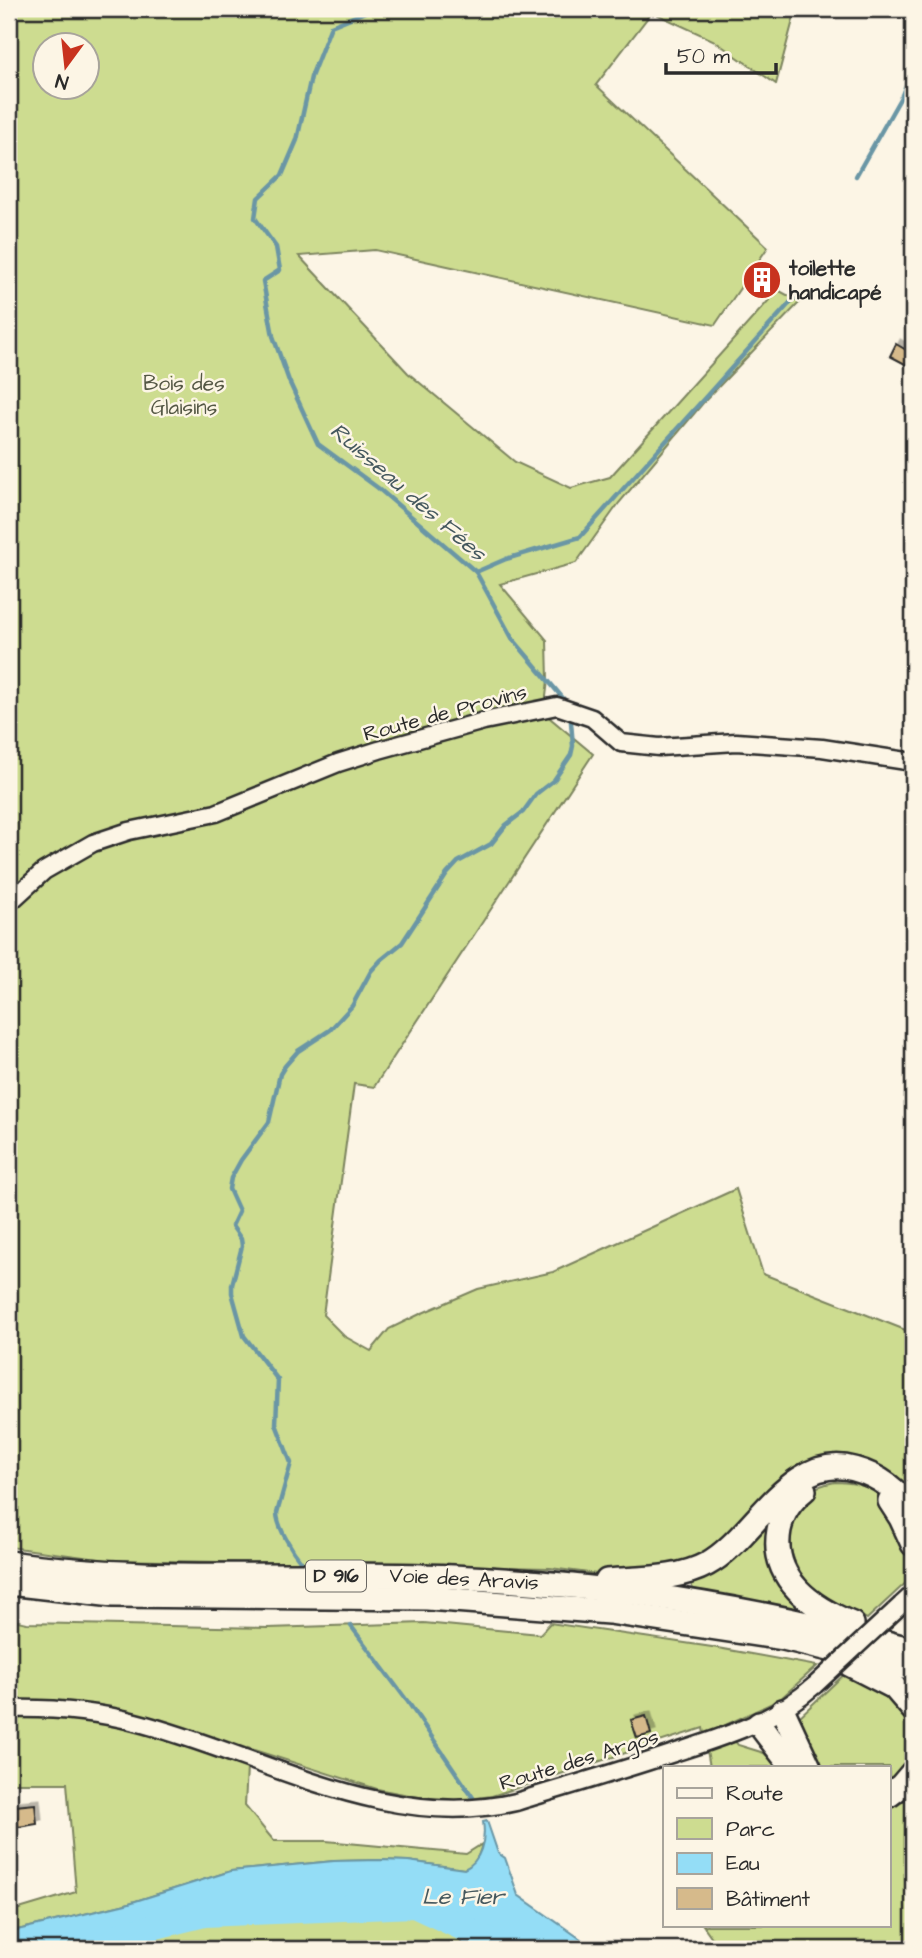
<svg xmlns="http://www.w3.org/2000/svg" width="922" height="1958" font-family="'Architects Daughter',sans-serif">
	<defs>
		<filter id="shadow"><feDropShadow dx="4.5" dy="-4.5" stdDeviation="0" flood-color="#0004"/></filter>
	</defs>
	<rect width="100%" height="100%" fill="#fcf5e5"/>
	<filter id="ink" filterUnits="userSpaceOnUse"><feTurbulence type="fractalNoise" baseFrequency=".0143" numOctaves="2"/><feDisplacementMap in="SourceGraphic" scale="14" xChannelSelector="R" yChannelSelector="G"/><feConvolveMatrix kernelMatrix="1 2 1 2 8 2 1 2 1" color-interpolation-filters="sRGB"/></filter>
	<g filter="url(#ink)">
		<g fill="#cddc90" stroke="#7c845e" stroke-width="2" fill-rule="evenodd">
			<path d="M9,9H796L776,84L713,40L652,12L596,85L768,247L715,325L375,250L299,256L408,373L515,462L571,488L610,477L778,290L800,302L703,403L619,503L576,563L500,584L547,640L548,680L544,713L593,754L374,1087L354,1084L323,1315L344,1336L371,1351L389,1329L420,1314L478,1289L553,1272L736,1189L763,1274L913,1333V1494L889,1473L855,1458L811,1459L779,1480L765,1499L708,1552L680,1569L597,1574L550,1568L106,1560L9,1547ZM46,46H88V88H46Z"/>
			<path d="M835,1482C872,1482 885,1496 902,1528C911,1546 917,1559 910,1579L867,1619C850,1609 828,1601 814,1588C789,1567 777,1520 804,1495C813,1487 824,1484 835,1482Z"/>
			<polygon points="775,1515 801,1600 795,1608 693,1589 690,1581"/>
			<path d="M9,1619L27,1623L268,1628L424,1623L540,1634L550,1623L712,1647L817,1666L779,1700L723,1726L738,1745L764,1753L778,1767H710L703,1728L492,1796L446,1802L377,1789L248,1748L245,1806L274,1841H326L466,1854L482,1844C479,1856 475,1865 464,1869L408,1861L380,1860L334,1861L231,1871L126,1904L9,1932V1912L76,1892L67,1783H9Z"/>
			<polygon points="852,1667 913,1717 913,1762 889,1788 889,1767 814,1767 798,1718"/>
			<polygon points="913,1795 913,1949 720,1949 703,1925 889,1925 889,1811"/>
			<polygon points="358,1899 414,1904 446,1918 464,1947 461,1949 62,1949 114,1938 205,1912 249,1906"/>
		</g>
		<path fill="#94ddf6" stroke="#6a96a5" stroke-width="2" d="M487,1821L498,1853L505,1858L518,1895L595,1949H461L464,1946L446,1918L415,1904L358,1899L249,1906L205,1912L114,1938L62,1949H9V1932L126,1904L231,1871L334,1861L380,1860L408,1861L464,1869C481,1862 486,1839 483,1822Z"/>
		<g fill="none" stroke-linecap="round" stroke-linejoin="round">
			<g stroke="#6a96a5" stroke-width="4.5">
				<polyline points="365,9 365,12 331,26 311,77 297,140 282,175 258,198 255,218 276,247 280,270 263,281 273,336 289,381 318,444 378,488 476,572 512,638 567,703"/>
				<polyline points="856,176 902,95 913,68"/>
				<polyline points="476,572 506,559 580,537 796,296"/>
				<path d="M302,1563C293,1552 277,1527 277,1513L291,1463L276,1424L278,1380L244,1336L232,1293V1285L242,1246L241,1239L232,1226L239,1211L229,1189L231,1178L241,1160L269,1122L280,1074L285,1066L298,1051L330,1030L352,1006L371,971L381,960L402,943L447,874L458,862L491,844L506,825L523,812L536,794L554,780L571,755L573,746L571,722"/>
				<polyline points="351,1626 408,1702 476,1802"/>
			</g>
			<polyline stroke="#94ddf6" stroke-width="26" points="64,1949 205,1914 414,1905 508,1949"/>
		</g>
		<g fill="#d6ba8b" stroke="#2b2b2b" stroke-width="2" filter="url(#shadow)">
			<polygon points="896,344 913,354 909,366 890,356"/>
			<polygon points="646,1716 651,1734 637,1738 631,1720"/>
			<polygon points="35,1804 37,1824 18,1827 15,1806"/>
		</g>
		<g fill="none" stroke-linecap="round" stroke-linejoin="round">
			<g stroke="#2b2b2b" stroke-width="21">
				<g id="minor">
					<polyline points="9,903 44,871 93,843 129,831 216,813 338,763 379,750 484,721 557,706 592,718 621,743 659,747 736,742 822,748 913,762"/>
					<polyline points="901,1605 913,1594"/>
					<path d="M9,1709C53,1708 93,1711 135,1722C261,1754 383,1832 516,1802C568,1786 620,1771 671,1754C725,1736 772,1723 815,1685"/>
				</g>
			</g>
			<g stroke="#2b2b2b" stroke-width="28">
				<g id="highway">
					<path d="M804,1490C790,1501 782,1513 779,1530C770,1579 813,1608 852,1624"/>
					<polyline points="890,1501 901,1518 913,1544"/>
					<path d="M9,1563C157,1584 305,1570 453,1577C609,1584 763,1609 913,1650"/>
					<path d="M607,1581C639,1578 678,1580 707,1564C754,1539 790,1451 854,1469C880,1476 897,1490 913,1512"/>
					<polyline points="9,1583 113,1595 427,1598 609,1612 783,1638 913,1669"/>
					<polyline points="849,1664 894,1687 913,1709"/>
					<polyline points="783,1711 809,1767"/>
					<polyline points="759,1724 792,1767"/>
					<polyline points="889,1795 901,1786 913,1772"/>
				</g>
			</g>
			<use href="#minor" stroke="#fcf5e5" stroke-width="16"/>
			<use href="#highway" stroke="#fcf5e5" stroke-width="23"/>
			<g stroke="#2b2b2b" stroke-width="21" stroke-linecap="butt">
				<polyline id="minor-bridge" points="815,1685 901,1605"/>
			</g>
			<use href="#minor-bridge" stroke="#fcf5e5" stroke-width="16"/>
		</g>
	</g>
	<defs>
		<g id="building-disc" transform="scale(2.0125)"><circle r="9.5" fill="#c8321e" stroke="#fcf5e5"/><path d="M-4-6H4V6H1V3H-1V6H-4ZM-2.5-4.3h1.7v1.8h-1.7ZM.8-4.3h1.7v1.8H.8ZM-2.5-1h1.7V.8h-1.7ZM.8-1h1.7V.8H.8Z" fill="#fff"/></g>
	</defs>
	<g fill-rule="evenodd">
		<use href="#building-disc" x="762" y="280"/>
	</g>
	<g text-anchor="middle" dominant-baseline="central" stroke-width="5" stroke-linejoin="round" paint-order="stroke">
		<rect fill="#fcf5e5" stroke="#6a6863" stroke-width="2" x="306" y="1560.5" width="60" height="31" rx="5"/>
		<g font-size="19" font-weight="bold" fill="#2b2b2b">
			<text x="336" y="1576">D 916</text>
		</g>
		<g font-size="21" font-weight="bold" fill="#2b2b2b" stroke="#fcf5e5" text-anchor="start">
			<text x="789" y="268">toilette<tspan x="789" dy="24">handicapé</tspan></text>
		</g>
		<g font-size="21" fill="#545744" stroke="#fcf5e5">
			<text x="184" y="383">Bois des<tspan x="184" dy="24">Glaisins</tspan></text>
		</g>
		<g font-size="21" fill="#2b2b2b" stroke="#fcf5e5">
			<text transform="translate(445 713) rotate(-15)">Route de Provins</text>
			<text transform="translate(464 1579) rotate(3)">Voie des Aravis</text>
			<text transform="translate(579 1760) rotate(-17)">Route des Argos</text>
		</g>
		<g font-size="23" font-style="italic" fill="#45585e" stroke="#fcf5e5">
			<text transform="translate(408 492) rotate(41)">Ruisseau des Fées</text>
			<text x="463" y="1897">Le Fier</text>
		</g>
	</g>
	<rect width="922" height="1958" fill="none" stroke="#fcf5e5" stroke-width="35"/>
	<rect x="18" y="18" width="887" height="1923" fill="none" stroke="#2b2b2b" stroke-width="2.5" filter="url(#ink)"/>
	<rect x="663" y="1766" width="228" height="161" fill="#fcf5e5" stroke="#a8a49b" stroke-width="2"/>
	<rect x="677" y="1788" width="35" height="10" fill="#fcf5e5" stroke="#a8a49b" stroke-width="2"/>
	<text x="726" y="1800" font-size="21" fill="#2b2b2b">Route</text>
	<rect x="677" y="1818" width="35" height="21" fill="#cddc90" stroke="#a8a49b" stroke-width="2"/>
	<text x="726" y="1836" font-size="21" fill="#2b2b2b">Parc</text>
	<rect x="677" y="1853" width="35" height="21" fill="#94ddf6" stroke="#a8a49b" stroke-width="2"/>
	<text x="726" y="1870" font-size="21" fill="#2b2b2b">Eau</text>
	<rect x="677" y="1888" width="35" height="21" fill="#d6ba8b" stroke="#a8a49b" stroke-width="2"/>
	<text x="726" y="1906" font-size="21" fill="#2b2b2b">Bâtiment</text>
	<g transform="translate(66 66) rotate(195)"><circle r="33" fill="#fcf5e5" stroke="#a8a49b" stroke-width="2"/>
	<path d="M0-5L12 26L0 18L-12 26Z" fill="#c8321e"/>
	<text y="-10" font-size="19" font-weight="bold" text-anchor="middle" fill="#2b2b2b">N</text>
	</g>
	<path d="M666 63v10h110v-10" fill="none" stroke="#2b2b2b" stroke-width="3.5"/>
	<text x="677" y="63" font-size="21" fill="#2b2b2b" stroke="#fcf5e5" stroke-width="5" paint-order="stroke">50 m</text>
</svg>
